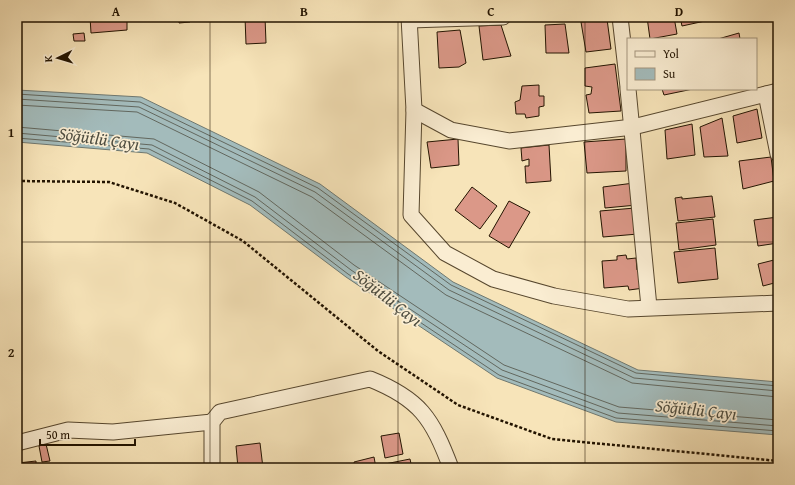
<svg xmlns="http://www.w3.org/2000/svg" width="795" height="485" font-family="'Gentium Book Plus',serif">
	<rect width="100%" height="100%" fill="#f7e4b9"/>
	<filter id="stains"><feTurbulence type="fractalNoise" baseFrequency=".005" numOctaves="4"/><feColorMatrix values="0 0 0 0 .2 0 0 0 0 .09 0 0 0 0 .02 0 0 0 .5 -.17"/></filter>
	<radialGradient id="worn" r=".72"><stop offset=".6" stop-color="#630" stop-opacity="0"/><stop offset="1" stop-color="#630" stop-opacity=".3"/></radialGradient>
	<polygon fill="#a3bbbb" stroke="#6f7870" points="17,90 141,97 320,184 453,282 638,370 778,382 778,435 616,422 497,378 346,277 250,205 147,153 17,142"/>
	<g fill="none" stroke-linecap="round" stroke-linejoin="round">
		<g stroke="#62675e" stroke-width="1">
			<polyline points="17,94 140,102 318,188 451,285 636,373 778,386"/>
			<polyline points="17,99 139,107 315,192 449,290 634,378 778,391"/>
			<polyline points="17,105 137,112 312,197 446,295 632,383 778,397"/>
			<polyline points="17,127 154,139 259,192 354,265 504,365 619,407 778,420"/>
			<polyline points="17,133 152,145 255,197 351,270 502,370 618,413 778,426"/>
			<polyline points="17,138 149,149 252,201 348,274 499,375 616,418 778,431"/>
		</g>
	</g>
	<g fill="#db9888" stroke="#221300">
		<polygon points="90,17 127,17 127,30 91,33"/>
		<polygon points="179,17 189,17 190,22 179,23"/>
		<polygon points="245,17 265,17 266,43 246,44"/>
		<polygon points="647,17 674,17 677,34 650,39"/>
		<polygon points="680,17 704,17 705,21 682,26"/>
		<polygon points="607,19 611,49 586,52 581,22"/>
		<polygon points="565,24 569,53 546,53 545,25"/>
		<polygon points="501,25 511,56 483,60 479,26"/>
		<polygon points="460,30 466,63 459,67 439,68 437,32"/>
		<polygon points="84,33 85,41 74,41 73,34"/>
		<polygon points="739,33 740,39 718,39"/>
		<polygon points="615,64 621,111 589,113 586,95 591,94 592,87 585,86 585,68"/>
		<polygon points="539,85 539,96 544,96 544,106 539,107 539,116 526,118 525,114 516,114 515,102 520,100 522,86"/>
		<polygon points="662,89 693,89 664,95"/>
		<polygon points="757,109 762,138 737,143 733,116"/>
		<polygon points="722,118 728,156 704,157 700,127"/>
		<polygon points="692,124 695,155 667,159 665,130"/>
		<polygon points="458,139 459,165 431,168 427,142"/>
		<polygon points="626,139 626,171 587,173 584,142"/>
		<polygon points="549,145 551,181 526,183 525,166 529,166 529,159 522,161 521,148"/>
		<polygon points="771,157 774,181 743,189 739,161"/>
		<polygon points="634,183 637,205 605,208 603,187"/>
		<polygon points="472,187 497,206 480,229 455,210"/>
		<polygon points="712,196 715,217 678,221 675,198 682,197 682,199"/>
		<polygon points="509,201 530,212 509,248 489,236"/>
		<polygon points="635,208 638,234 603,237 600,211"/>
		<polygon points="778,217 778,243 758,246 754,220"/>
		<polygon points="713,219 716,245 679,250 676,223"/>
		<polygon points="715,248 718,279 678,283 674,252"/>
		<polygon points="626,255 627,259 636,258 637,270 642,269 644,288 629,290 628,286 604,288 602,261 617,260 617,256"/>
		<polygon points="778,259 778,282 763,286 758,264"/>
		<polygon points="399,433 403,454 385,458 381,436"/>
		<polygon points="260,443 263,468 238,468 236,446"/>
		<polygon points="46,444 50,461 42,462 39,446"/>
		<polygon points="374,457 376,468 355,468 354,462"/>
		<polygon points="410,459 412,468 386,468 385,464"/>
		<polygon points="36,461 36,468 19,468 18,463"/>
		<polygon points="72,464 73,468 44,468"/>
	</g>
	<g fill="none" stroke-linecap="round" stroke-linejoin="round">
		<g stroke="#57472e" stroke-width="17">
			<g id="minor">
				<polyline points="409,17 414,110 411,215 445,253 493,279 554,296 628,309 778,303"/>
				<polyline points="620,17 628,87"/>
				<polyline points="410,20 503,17"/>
				<polyline points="628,89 649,307"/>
				<polyline points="766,94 778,154"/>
				<polyline points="414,110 451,130 509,141 633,127 778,91"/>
				<polyline points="17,443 68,430 113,432 212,422"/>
				<path d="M212,468V422L220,412L370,379C420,399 432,418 451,468"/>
			</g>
		</g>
		<polyline stroke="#221300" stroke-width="2.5" stroke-dasharray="3 2" stroke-linecap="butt" points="17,181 109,182 175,203 243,241 378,351 458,405 552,439 778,461"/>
		<use href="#minor" stroke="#faedd2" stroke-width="15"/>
	</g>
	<path fill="none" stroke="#221300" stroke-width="1" stroke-opacity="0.55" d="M210,17V468M398,17V468M585,17V468M17,242H778"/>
	<g text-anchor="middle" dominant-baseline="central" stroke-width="3.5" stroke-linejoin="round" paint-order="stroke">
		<g font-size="17" font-style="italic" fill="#4f4e41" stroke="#faedd2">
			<text transform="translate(99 138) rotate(8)">Söğütlü Çayı</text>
			<text transform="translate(388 297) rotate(38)">Söğütlü Çayı</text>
			<text transform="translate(696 409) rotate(6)">Söğütlü Çayı</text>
		</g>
	</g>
	<rect width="795" height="485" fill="none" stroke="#f7e4b9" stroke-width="44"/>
	<rect x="627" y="38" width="130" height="52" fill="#faedd2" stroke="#a4967e"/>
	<rect x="635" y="51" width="20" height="6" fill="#faedd2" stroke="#a4967e"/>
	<text x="663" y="58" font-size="12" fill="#221300">Yol</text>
	<rect x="635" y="68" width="20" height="12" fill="#a3bbbb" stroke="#a4967e"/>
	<text x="663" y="78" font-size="12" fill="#221300">Su</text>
	<g transform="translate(58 58) rotate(265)" stroke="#faedd2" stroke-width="3" paint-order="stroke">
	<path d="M0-3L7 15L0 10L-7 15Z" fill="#221300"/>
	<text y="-6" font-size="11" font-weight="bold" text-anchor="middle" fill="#221300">K</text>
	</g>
	<path d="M40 439v6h95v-6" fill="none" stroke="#221300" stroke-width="2"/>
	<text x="46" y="439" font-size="12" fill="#221300" stroke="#faedd2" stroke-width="3" paint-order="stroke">50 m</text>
	<rect x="22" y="22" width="751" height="441" fill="none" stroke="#221300" stroke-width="1.5"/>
	<g font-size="13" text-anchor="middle" font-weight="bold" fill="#221300">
		<text x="116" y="16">A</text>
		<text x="304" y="16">B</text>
		<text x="491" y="16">C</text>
		<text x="679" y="16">D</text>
		<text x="11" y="137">1</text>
		<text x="11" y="357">2</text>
	</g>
	<rect width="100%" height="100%" filter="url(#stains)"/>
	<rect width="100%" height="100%" fill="url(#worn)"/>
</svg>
